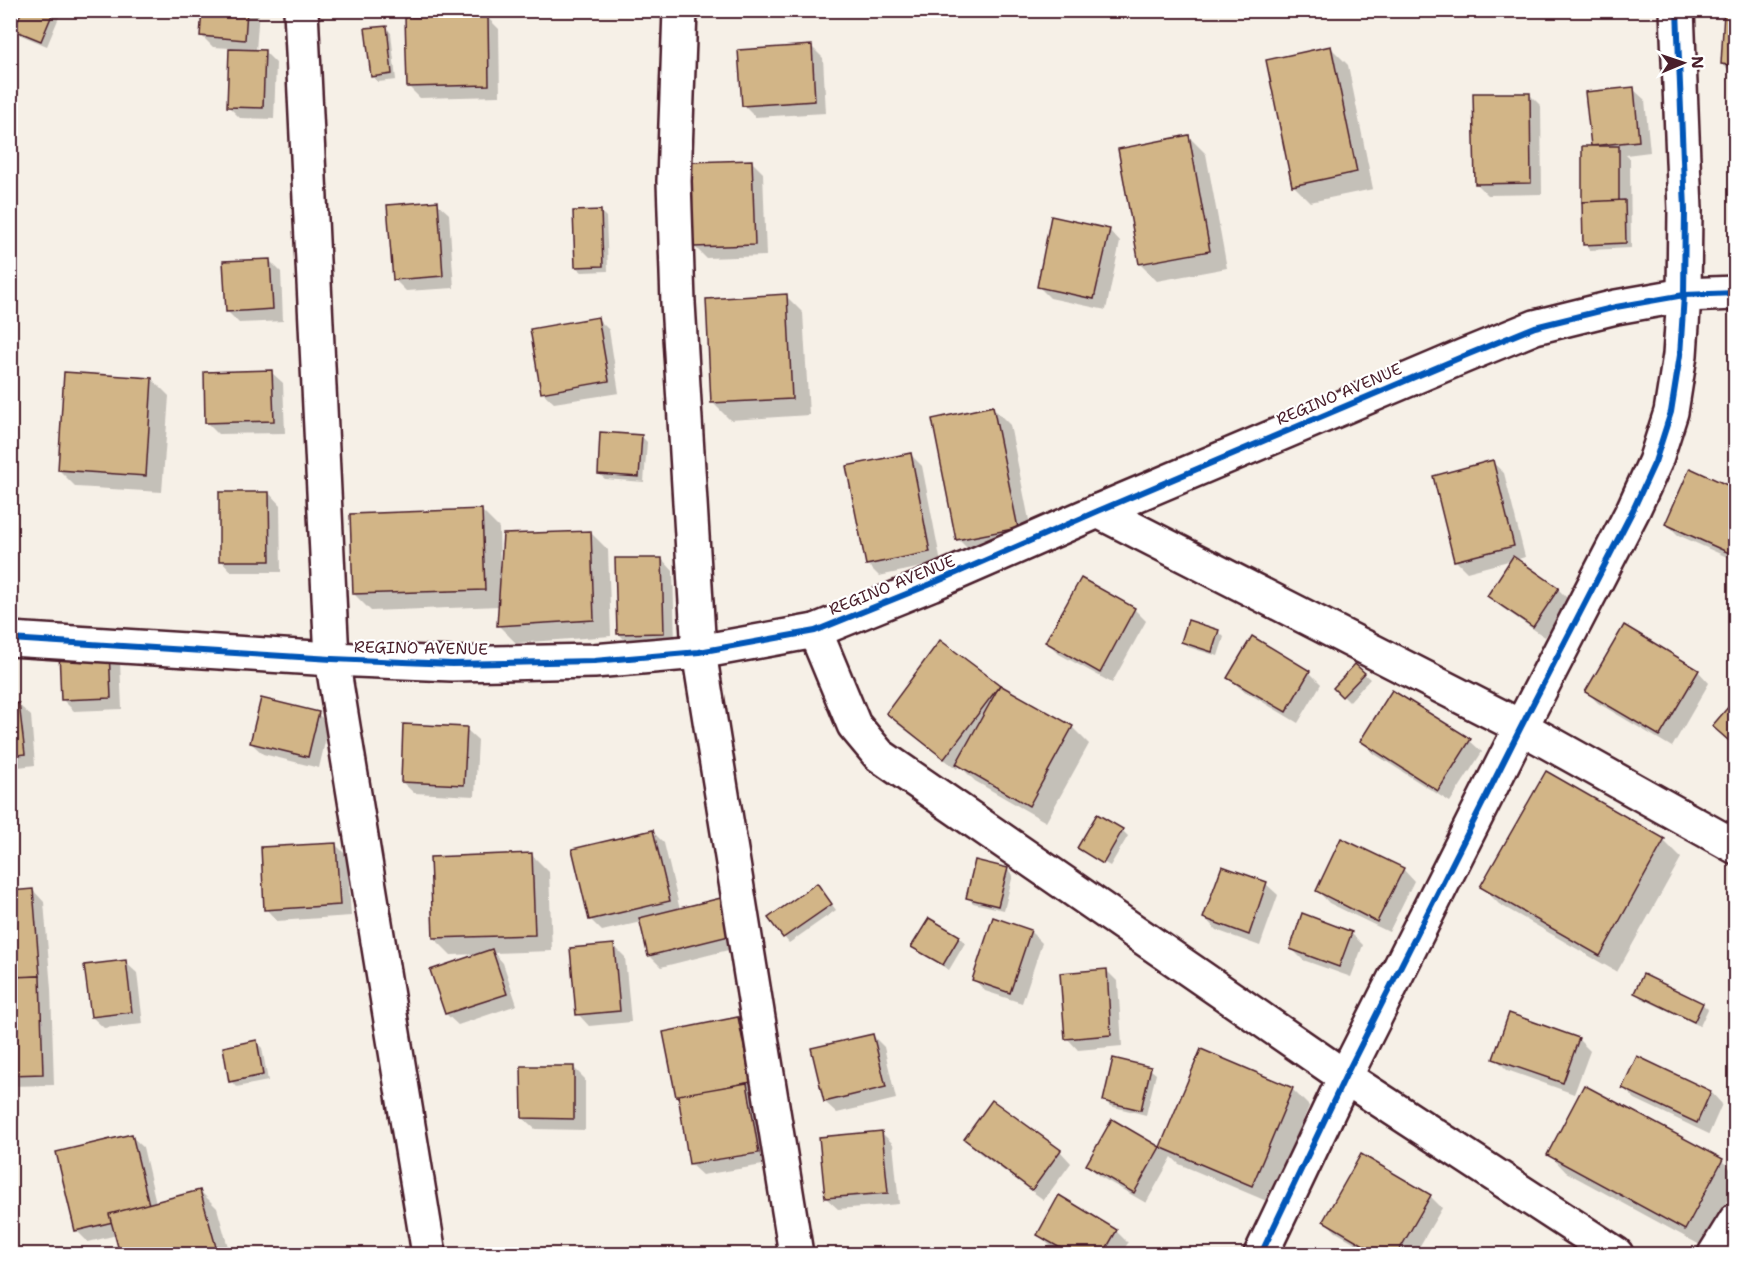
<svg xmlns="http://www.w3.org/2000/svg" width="1746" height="1265" font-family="'Shantell Sans',sans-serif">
	<rect width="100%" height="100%" fill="#f6f0e7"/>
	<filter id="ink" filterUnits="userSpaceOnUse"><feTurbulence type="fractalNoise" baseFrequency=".0167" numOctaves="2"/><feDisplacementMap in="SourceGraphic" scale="12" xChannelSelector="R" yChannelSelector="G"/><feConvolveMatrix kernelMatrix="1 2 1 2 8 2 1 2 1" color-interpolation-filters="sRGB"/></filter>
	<g filter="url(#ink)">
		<g fill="#0003">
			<polygon points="23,10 62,10 47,46 21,35 15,29"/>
			<polygon points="203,10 259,10 256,51 264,51 276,63 274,119 240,118 229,107 231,48 213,47 201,35"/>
			<polygon points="458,10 465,17 487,17 499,29 500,96 420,98 409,87 421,18"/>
			<polygon points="1736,14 1736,76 1722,64"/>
			<polygon points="386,28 391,33 396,80 378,82 372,76"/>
			<polygon points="811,46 823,58 826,113 755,117 743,105"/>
			<polygon points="1331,48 1348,65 1373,189 1310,202 1293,185"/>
			<polygon points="1633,89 1645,100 1650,152 1626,155 1630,159 1631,248 1590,250 1585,244 1593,147 1587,93"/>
			<polygon points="1529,94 1541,106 1542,194 1488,195 1476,183"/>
			<polygon points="1189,137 1206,154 1227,268 1157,281 1140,264"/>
			<polygon points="751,161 763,173 766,256 706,258 694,246"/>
			<polygon points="437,203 449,214 454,288 406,291 394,279"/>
			<polygon points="601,212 606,217 608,271 582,272 576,267"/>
			<polygon points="1109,230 1120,242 1106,310 1050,298 1038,286"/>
			<polygon points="269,260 281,272 283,321 239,323 227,311"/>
			<polygon points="786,296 803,313 809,415 730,420 713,403"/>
			<polygon points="598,319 609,330 619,393 554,403 542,392"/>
			<polygon points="271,372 283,383 285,433 218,434 207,423"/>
			<polygon points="152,379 169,396 162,492 76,487 59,470"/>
			<polygon points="993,408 1010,425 1034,545 975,556 958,539"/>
			<polygon points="641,436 647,442 644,482 605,479 599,474"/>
			<polygon points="10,439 12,464 10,464"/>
			<polygon points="910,454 922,466 941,563 879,576 867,564"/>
			<polygon points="1492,462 1504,473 1525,557 1515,560 1558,589 1570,601 1545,637 1501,607 1489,596 1512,560 1467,572 1455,560"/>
			<polygon points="1736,490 1736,561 1678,535 1667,524"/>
			<polygon points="269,493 280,505 281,572 232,572 221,560"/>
			<polygon points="482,511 499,528 500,566 591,533 608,550 611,636 516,643 499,626 500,606 371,611 354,594"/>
			<polygon points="662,559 673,571 675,644 630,645 618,633"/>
			<polygon points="1134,609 1146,621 1112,683 1059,654 1047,642"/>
			<polygon points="1218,631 1224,637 1218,656 1188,647 1183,641"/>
			<polygon points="940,642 1001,688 1072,727 1089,744 1046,822 975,781 959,765 957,769 899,725 888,713"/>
			<polygon points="109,651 120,662 122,709 74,711 62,699"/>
			<polygon points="1355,666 1370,679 1349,702 1335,688"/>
			<polygon points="1698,671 1709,683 1672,747 1598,703 1586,691"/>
			<polygon points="1309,672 1321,684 1298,723 1241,689 1229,678"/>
			<polygon points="1392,692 1470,741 1482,752 1450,802 1373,753 1362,741"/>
			<polygon points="10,705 19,705 31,716 35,765 10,768"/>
			<polygon points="318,714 329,725 319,768 263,754 251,743"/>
			<polygon points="466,729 478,740 475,796 414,793 402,782"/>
			<polygon points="1546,773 1664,841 1681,858 1617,972 1499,904 1482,887"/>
			<polygon points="1098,816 1122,830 1128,836 1110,866 1083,850 1083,852 1079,848"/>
			<polygon points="652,831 664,843 680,910 724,899 744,946 661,967 649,955 641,922 602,931 590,919"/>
			<polygon points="335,844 347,856 351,916 277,921 266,909"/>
			<polygon points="532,855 549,872 552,951 494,953 503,963 517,1005 458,1025 446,1014 480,954 451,955 434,938"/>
			<polygon points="1007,869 1013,875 1004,910 973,903 968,897"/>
			<polygon points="1403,869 1414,881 1389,932 1329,903 1318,891"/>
			<polygon points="1266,884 1278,895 1260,946 1216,930 1205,918"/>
			<polygon points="817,885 836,910 789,943 784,937"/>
			<polygon points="33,890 44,902 51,989 54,1085 10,1086 10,892"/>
			<polygon points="994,919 1031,932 1042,943 1022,1003 985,991 974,979"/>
			<polygon points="1351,933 1363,945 1351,977 1303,960 1292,949"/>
			<polygon points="959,937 965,943 949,970 919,952 913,946"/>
			<polygon points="613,945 625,957 631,1022 589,1026 578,1014"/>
			<polygon points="125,962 137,973 143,1024 104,1028 92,1017"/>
			<polygon points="1106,970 1118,982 1122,1046 1078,1050 1067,1038"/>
			<polygon points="1636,993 1702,1004 1708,1009 1700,1026 1641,998"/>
			<polygon points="737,1019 749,1030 769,1164 702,1175 690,1164 680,1100 677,1097"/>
			<polygon points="872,1035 884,1047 896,1099 837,1113 825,1102"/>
			<polygon points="1578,1039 1590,1051 1574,1094 1507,1070 1495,1058"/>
			<polygon points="256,1042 262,1048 268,1081 236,1087 231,1081"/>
			<polygon points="1202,1051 1292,1089 1309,1106 1269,1202 1179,1164 1172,1157 1146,1203 1099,1176 1088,1165 1113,1121 1161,1149"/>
			<polygon points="1637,1058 1711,1092 1722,1104 1709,1134 1635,1099 1623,1088"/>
			<polygon points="573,1067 585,1079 585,1130 535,1129 523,1118"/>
			<polygon points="1150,1069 1156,1074 1146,1115 1110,1106 1104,1100"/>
			<polygon points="881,1132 893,1144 899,1204 838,1209 826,1198"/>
			<polygon points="131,1136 143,1147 156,1203 200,1191 217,1208 230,1254 122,1254 117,1235 88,1242 76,1230"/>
			<polygon points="966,1139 1060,1151 1071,1163 1044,1200 977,1151"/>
			<polygon points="1549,1154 1722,1161 1736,1174 1736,1184 1702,1246 1566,1172"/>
			<polygon points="1362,1157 1430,1196 1442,1208 1415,1254 1374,1254 1336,1232 1324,1220"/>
			<polygon points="1116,1231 1128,1243 1121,1254 1065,1254 1050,1246 1038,1234"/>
			<polygon points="876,1251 880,1254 847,1254 847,1252"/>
		</g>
		<g fill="#d2b587" stroke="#4a1f2b" stroke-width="1.5">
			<polygon points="22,10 54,10 41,41 14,30"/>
			<polygon points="202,10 247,10 245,40 200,36"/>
			<polygon points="419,10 458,10 458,16 488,16 489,85 407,87 405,17 420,17"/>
			<polygon points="1724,12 1736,13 1736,66 1721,64"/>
			<polygon points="387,26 392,74 371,77 365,28"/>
			<polygon points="812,45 815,101 742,106 738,50"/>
			<polygon points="1331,46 1357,172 1292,186 1266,60"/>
			<polygon points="229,49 265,50 263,108 227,107"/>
			<polygon points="1634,87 1639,141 1591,146 1585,92"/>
			<polygon points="1473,93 1530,93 1531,183 1475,184"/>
			<polygon points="1189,135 1210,251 1139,264 1118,149"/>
			<rect x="1582" y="146" width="37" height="56"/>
			<polygon points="752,160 755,245 693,247 690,162"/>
			<polygon points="1625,200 1626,243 1583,245 1582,202"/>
			<polygon points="438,201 443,276 393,280 387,205"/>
			<polygon points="601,210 603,266 575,267 573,211"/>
			<polygon points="1051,216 1110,229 1094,299 1037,287"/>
			<polygon points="270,259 273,309 226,312 223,261"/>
			<polygon points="787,294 792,399 711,403 706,299"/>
			<polygon points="598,317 609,381 541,393 530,329"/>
			<polygon points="272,370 274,421 205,423 204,372"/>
			<polygon points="64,372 152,378 146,476 58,470"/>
			<polygon points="993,406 1018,528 956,540 932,419"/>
			<polygon points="600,432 642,435 639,477 598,474"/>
			<polygon points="911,453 930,552 866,565 846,466"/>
			<polygon points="1493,460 1514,546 1454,561 1433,476"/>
			<polygon points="1690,468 1736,489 1736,556 1665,524"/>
			<polygon points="219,492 269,492 270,561 219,561"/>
			<polygon points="482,509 485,590 353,594 350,514"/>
			<polygon points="591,531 594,620 497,626 503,534"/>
			<polygon points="1513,556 1559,588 1533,627 1487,596"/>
			<polygon points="615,558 662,558 664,633 617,634"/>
			<polygon points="1081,578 1135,608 1100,673 1045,642"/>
			<polygon points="1188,620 1219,630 1212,652 1181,642"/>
			<polygon points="1624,625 1699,670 1660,736 1585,692"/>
			<polygon points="1252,636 1310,671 1286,712 1227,678"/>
			<polygon points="940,640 1000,685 944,759 886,713"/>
			<polygon points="109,649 111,698 61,700 59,651"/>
			<polygon points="1355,664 1365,673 1342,697 1333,688"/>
			<polygon points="1000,685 1073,726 1029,806 956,764"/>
			<polygon points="1392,690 1471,739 1438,791 1360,741"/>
			<polygon points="261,698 319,712 308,757 250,743"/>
			<polygon points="1736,698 1736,747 1712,726"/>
			<polygon points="19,703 25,754 10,756 10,704"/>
			<polygon points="403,724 467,727 464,785 401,782"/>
			<polygon points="1546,771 1665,839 1600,956 1480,887"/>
			<polygon points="1097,814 1123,829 1103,864 1077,848"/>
			<polygon points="653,830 670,901 589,920 572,849"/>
			<polygon points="1341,838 1404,868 1377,922 1316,891"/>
			<polygon points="336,843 340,905 264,910 261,847"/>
			<polygon points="532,853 535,935 433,938 430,857"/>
			<polygon points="975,860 1008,868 998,906 966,898"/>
			<polygon points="1222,866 1267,882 1249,935 1203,918"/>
			<polygon points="817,883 832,904 783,938 768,918"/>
			<polygon points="33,889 40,976 10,978 10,891"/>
			<polygon points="725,897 733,935 648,956 639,918"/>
			<polygon points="1302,913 1352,932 1339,967 1290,949"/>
			<polygon points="993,917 1031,930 1010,993 972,980"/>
			<polygon points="929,918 960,936 943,965 911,947"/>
			<polygon points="614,944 620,1011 576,1015 570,948"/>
			<polygon points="492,949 507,994 445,1014 430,970"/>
			<polygon points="126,960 132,1012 91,1017 84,965"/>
			<polygon points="1107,969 1111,1035 1065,1039 1060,973"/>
			<polygon points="1643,974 1703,1003 1694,1022 1634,993"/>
			<polygon points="40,976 43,1074 10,1075 10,977"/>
			<polygon points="1509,1013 1579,1038 1563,1083 1493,1059"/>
			<polygon points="738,1017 751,1082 676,1097 663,1032"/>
			<polygon points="873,1034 886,1087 824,1102 811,1048"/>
			<polygon points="257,1040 263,1075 229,1082 223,1047"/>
			<polygon points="1201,1049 1293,1088 1252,1186 1160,1147"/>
			<polygon points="1637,1056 1711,1091 1697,1123 1622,1088"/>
			<polygon points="1113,1058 1151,1067 1141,1110 1103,1101"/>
			<polygon points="521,1066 574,1066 574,1119 522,1118"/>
			<polygon points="747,1083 759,1153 689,1164 678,1095"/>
			<polygon points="1584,1085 1723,1159 1685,1230 1547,1155"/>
			<polygon points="992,1100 1061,1150 1032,1190 964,1139"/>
			<polygon points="1112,1119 1160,1147 1134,1193 1086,1165"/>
			<polygon points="882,1131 888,1193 825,1198 819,1137"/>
			<polygon points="132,1134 151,1213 75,1231 56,1152"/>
			<polygon points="1361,1154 1431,1195 1397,1254 1379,1254 1323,1221"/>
			<polygon points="200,1190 218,1254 120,1254 109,1214"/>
			<polygon points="1059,1195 1117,1230 1103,1254 1071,1254 1037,1235"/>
			<polygon points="877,1249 877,1254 846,1254 846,1250"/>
		</g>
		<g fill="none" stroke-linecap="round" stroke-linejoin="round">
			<g stroke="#4a1f2b" stroke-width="38">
				<g id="minor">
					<polyline points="301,10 332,659 429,1254"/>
					<polyline points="680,10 674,181 678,303 699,652 796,1254"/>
					<polyline points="1098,511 1521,727 1736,847"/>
					<polyline points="815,631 854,725 879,755 1345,1077 1616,1254"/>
					<polyline points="1261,1254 1345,1077 1521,727 1633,510 1655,462 1671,412 1680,355 1684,295 1685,210 1677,10"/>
					<polyline points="1715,1254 1736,1220"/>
				</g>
			</g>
			<g stroke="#4a1f2b" stroke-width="38">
				<polyline id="tertiary" points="10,639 332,659 452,664 594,661 699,652 815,631 931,584 1098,511 1464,356 1535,327 1616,307 1684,295 1736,293"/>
			</g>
			<use href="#minor" stroke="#fff" stroke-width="33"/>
			<use href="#tertiary" stroke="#fff" stroke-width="33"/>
			<g stroke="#fff" stroke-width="10">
				<g id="cycleway">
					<polyline points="10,639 332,659 452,664 594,661 699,652 815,631 931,584 1098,511 1464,356 1535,327 1616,307 1684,295 1736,293"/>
					<polyline points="1261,1254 1345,1077 1521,727 1633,510 1655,462 1671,412 1680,355 1684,295 1685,210 1677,10"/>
				</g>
			</g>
			<use href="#cycleway" stroke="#0057b8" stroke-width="6"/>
		</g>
	</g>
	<g text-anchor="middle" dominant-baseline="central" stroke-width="4.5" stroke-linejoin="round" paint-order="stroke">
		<g font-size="16" fill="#4a1f2b" stroke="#fff">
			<text transform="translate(1339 394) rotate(-23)">REGINO AVENUE</text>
			<text transform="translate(892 585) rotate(-22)">REGINO AVENUE</text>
			<text transform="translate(421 648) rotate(1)">REGINO AVENUE</text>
		</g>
	</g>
	<rect width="1746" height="1265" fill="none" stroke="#fff" stroke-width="36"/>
	<rect x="18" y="18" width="1710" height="1229" fill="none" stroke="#4a1f2b" stroke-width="2" filter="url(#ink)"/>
	<g transform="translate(1683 63) rotate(88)" stroke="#ffffff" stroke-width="4.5" paint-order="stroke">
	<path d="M0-4.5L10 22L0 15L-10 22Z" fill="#4a1f2b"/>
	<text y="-9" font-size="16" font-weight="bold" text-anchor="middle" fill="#4a1f2b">N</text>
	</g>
</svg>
